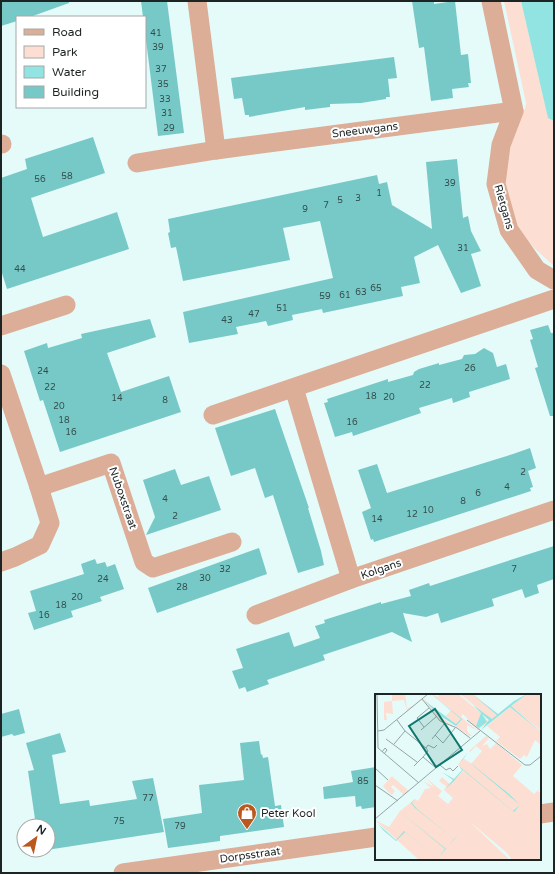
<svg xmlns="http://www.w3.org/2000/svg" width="555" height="874" font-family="'Varela Round',sans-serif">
	<rect width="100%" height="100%" fill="#e4fbfa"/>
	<polygon fill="#fcdfd2" points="504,1 521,1 548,117 554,121 554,266 534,248 518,230 506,190 505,168 516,123 525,109 526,103"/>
	<polygon fill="#91e4e1" points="521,1 554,1 554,121 548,118"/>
	<g fill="#77c9c7">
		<polygon points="1,1 69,1 69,3 30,17 17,17 17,21 1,26"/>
		<polygon points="141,1 167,1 184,133 158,136 145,32 145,17 143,17"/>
		<polygon points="412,1 434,1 434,4 455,1 461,55 468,54 471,83 468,83 469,87 452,89 453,98 431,101 424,47 419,48"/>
		<polygon points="394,57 397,78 388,79 390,97 386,97 386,99 361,103 330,104 330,107 305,110 305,107 249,117 249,115 245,115 242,98 234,99 231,78"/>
		<polygon points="93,137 105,173 31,198 43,237 117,212 129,249 7,289 1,270 1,178 27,169 25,159"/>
		<polygon points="457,159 463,218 468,216 471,231 481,251 471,254 481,286 461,293 438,245 414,257 420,283 401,287 403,296 323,313 322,309 292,315 293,320 268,326 266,321 236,327 238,334 189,343 183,312 333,278 320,221 283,228 290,260 183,281 176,247 171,248 168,233 170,232 168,219 377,175 379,184 387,182 392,205 432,229 426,162"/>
		<polygon points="150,319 156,337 107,353 121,392 169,376 181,412 60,452 43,400 40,401 24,351 47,343 48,348 82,338 81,334"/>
		<polygon points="548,325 551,333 554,333 554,416 550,416 535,368 538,367 530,340 533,339 530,330"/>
		<polygon points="484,348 493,353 497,367 506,364 510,379 469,392 470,397 453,403 452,398 419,408 421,413 353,436 352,432 335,437 324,403 328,402 327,399 388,379 388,382 413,375 414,372 419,369 439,363 439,365 462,359 464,355 475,354"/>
		<polygon points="275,409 309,508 308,508 321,551 324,565 298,573 273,495 265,498 255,468 231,476 215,428"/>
		<polygon points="530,448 536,468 528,471 533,487 530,488 531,491 374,542 373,539 371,540 362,512 371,508 358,470 377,464 387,493 513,454"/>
		<polygon points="175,469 181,485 209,476 221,510 146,535 155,517 143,480"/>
		<polygon points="554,546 554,579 537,585 539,593 525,598 522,589 492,599 494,606 441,623 438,613 426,617 403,613 412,642 392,632 323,655 325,660 267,680 269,684 247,692 245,687 239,689 232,671 243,668 236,649 289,632 294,647 320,638 315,626 325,623 324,620 381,602 381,604 411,596 409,590 429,583 430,586"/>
		<polygon points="259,548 267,574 157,613 148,588"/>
		<polygon points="95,559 97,564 105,562 107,567 115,564 124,589 100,597 102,601 71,611 73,617 34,630 28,613 36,611 30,591 84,574 81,564"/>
		<polygon points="19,709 25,733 14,736 12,734 1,737 1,714"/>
		<polygon points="60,733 66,752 52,755 60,804 89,800 90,806 137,799 132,781 153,778 164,832 40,851 40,850 48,850 48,826 36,826 28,771 34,770 26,743"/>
		<polygon points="259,741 261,755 262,754 263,758 268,757 275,806 281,805 284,827 220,836 220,841 168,848 163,819 202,813 199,785 244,780 240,743"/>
		<polygon points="376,767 376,807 362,809 361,806 356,807 355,796 324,799 323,787 353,782 351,771"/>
	</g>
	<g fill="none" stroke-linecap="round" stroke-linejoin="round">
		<g stroke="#dcad97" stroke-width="19">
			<polyline points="197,1 216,150"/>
			<polyline points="491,1 514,111 501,145 496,184 509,230 537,270 554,280"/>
			<polyline points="1,144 2,144"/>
			<polyline points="137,163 216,150 514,111"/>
			<polyline points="1,326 66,305"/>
			<polyline points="1,374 39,487 111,463 144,562 153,568 232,542"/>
			<polyline points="294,388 351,579 554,510"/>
			<polyline points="213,415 554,299"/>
			<polyline points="1,562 15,557 40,545 50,523 39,487"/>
			<polyline points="256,615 351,579"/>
			<polyline points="540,814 554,812"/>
			<polyline points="123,873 376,837"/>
		</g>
	</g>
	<defs>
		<g id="shop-pin" transform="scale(1)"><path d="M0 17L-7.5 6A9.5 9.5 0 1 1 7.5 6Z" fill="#bb581e" stroke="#fff"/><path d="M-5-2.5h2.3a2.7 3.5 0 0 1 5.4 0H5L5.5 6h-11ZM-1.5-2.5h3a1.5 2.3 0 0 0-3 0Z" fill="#fff"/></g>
	</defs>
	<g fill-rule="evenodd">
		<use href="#shop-pin" x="247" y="813"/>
	</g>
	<g text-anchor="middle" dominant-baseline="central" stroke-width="4" stroke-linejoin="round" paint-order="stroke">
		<g font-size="9" fill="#344e4d">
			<text x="156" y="33">41</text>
			<text x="158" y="47">39</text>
			<text x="161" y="69">37</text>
			<text x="163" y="84">35</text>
			<text x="165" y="99">33</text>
			<text x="167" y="113">31</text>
			<text x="169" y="128">29</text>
			<text x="67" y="176">58</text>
			<text x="40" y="179">56</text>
			<text x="450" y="183">39</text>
			<text x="379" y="193">1</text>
			<text x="358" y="198">3</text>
			<text x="340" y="200">5</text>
			<text x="326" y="205">7</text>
			<text x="305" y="209">9</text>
			<text x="463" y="248">31</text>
			<text x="20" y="269">44</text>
			<text x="376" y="288">65</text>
			<text x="361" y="292">63</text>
			<text x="345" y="295">61</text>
			<text x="325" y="296">59</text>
			<text x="282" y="308">51</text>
			<text x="254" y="314">47</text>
			<text x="227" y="320">43</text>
			<text x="470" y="368">26</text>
			<text x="43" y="371">24</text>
			<text x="425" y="385">22</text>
			<text x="50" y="387">22</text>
			<text x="371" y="396">18</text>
			<text x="389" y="397">20</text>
			<text x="117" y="398">14</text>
			<text x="165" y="400">8</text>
			<text x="59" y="406">20</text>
			<text x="64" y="420">18</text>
			<text x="352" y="422">16</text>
			<text x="71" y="432">16</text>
			<text x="523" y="472">2</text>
			<text x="507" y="487">4</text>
			<text x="478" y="493">6</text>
			<text x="165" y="499">4</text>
			<text x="463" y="501">8</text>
			<text x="428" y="510">10</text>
			<text x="412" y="514">12</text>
			<text x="175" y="516">2</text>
			<text x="377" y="519">14</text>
			<text x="225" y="569">32</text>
			<text x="514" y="569">7</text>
			<text x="205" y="578">30</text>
			<text x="103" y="579">24</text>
			<text x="182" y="587">28</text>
			<text x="77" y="597">20</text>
			<text x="61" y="605">18</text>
			<text x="44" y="615">16</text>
			<text x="363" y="781">85</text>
			<text x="148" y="798">77</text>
			<text x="119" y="821">75</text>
			<text x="180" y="826">79</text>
		</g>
		<g font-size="11" fill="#1d2524" stroke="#fff">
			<text transform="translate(365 130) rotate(-7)">Sneeuwgans</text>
			<text transform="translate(504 207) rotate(74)">Rietgans</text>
			<text transform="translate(123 498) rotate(71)">Nuboxstraat</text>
			<text transform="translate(381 569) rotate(-19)">Kolgans</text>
			<text transform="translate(250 855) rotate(-8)">Dorpsstraat</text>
		</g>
		<g font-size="11" fill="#1d2524" stroke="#fff" text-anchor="start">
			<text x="261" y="813">Peter Kool</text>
		</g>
	</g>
	<g transform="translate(375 694)">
		<rect width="166" height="166" fill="#e4fbfa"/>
		<path d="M17,0H30L32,15L40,10L32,17L29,6L17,7ZM56,0L63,3L65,0H83L106,19L101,32L105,34L112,28L107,20L114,28L103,36L88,20L86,23L103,37L92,31V37L97,42H94L82,33L65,27L48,6L49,5L63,21L79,32L82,31L71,22L76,16ZM85,0H98L123,21L117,26ZM152,0H166V37L136,12ZM17,7L18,20L11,19L12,26H9V8ZM135,13L166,38V51L160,46L152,63L149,61L145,65L121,47L125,43L112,32ZM111,42L114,44L107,52L112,50L115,55L121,49L147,71L138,82L159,100L165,94L163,97L166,100V166H137L132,159L94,127L135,166H44L0,126L14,133L25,117L40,105L43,107L50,95L56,94L48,87L59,93L51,84L67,97L63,102L73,110L78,104L69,96L72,93L64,87L67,83L75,90L89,76L83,71L88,64L96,70L107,57L101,52L95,58L91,54L94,57ZM17,82L20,85L34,97L29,101L18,91L16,93L20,97L17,101L12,97L8,92Z" fill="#fcdfd2"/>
		<path d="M56,0L87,25L81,32L64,21L50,7L81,30L86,25ZM97,0L123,20L139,7L152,0L136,12L166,38L135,13L106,36L114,26L107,20L112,28L104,34L101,32L106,19L98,11L117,25L122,21ZM93,58L89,64L134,100L145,111L139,118L88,76L78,88L69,96L78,86L67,78L79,85L87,76L84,72L138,117L145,111L89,64L83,71ZM40,105L37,109L42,115L79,145L83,141L63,164L30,138L21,147L9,137L3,130L21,146L29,137L63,164L70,155L23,116L71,155L79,145L40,114L36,109Z" fill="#91e4e1"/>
		<path fill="none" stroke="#94a5a4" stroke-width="1" d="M2,0L3,54L44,89M47,5L65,27L82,34L95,44M22,26L30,37L51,54L53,51L59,54L62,51M92,26L150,71H155L166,62M49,33L42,24L54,14M46,36L62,22M3,37L9,36L53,0M60,41L68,49L80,34M11,45L42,68M57,45L70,29M19,50L30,37M51,54L53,57L48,63L61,74M7,58L10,54L12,56L9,60M65,71L71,76L75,74L78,77L83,72M39,72L48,63M0,74L13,86M0,91L23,107M0,125L105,37"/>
		<path fill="#0f766e" fill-opacity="0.15" stroke="#0f766e" stroke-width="2" d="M60,15L87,56L61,73L34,32Z"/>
		<rect width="166" height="166" fill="none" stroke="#1d2524" stroke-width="2"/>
	</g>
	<rect width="555" height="874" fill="none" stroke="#1d2524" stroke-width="4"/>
	<rect x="16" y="16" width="130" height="92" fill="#ffffff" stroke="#a5a8a7"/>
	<rect x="24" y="29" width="20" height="6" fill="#dcad97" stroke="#a5a8a7"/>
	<text x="52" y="36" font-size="12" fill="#1d2524">Road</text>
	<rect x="24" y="46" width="20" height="12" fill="#fcdfd2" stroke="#a5a8a7"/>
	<text x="52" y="56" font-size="12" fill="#1d2524">Park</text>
	<rect x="24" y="66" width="20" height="12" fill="#91e4e1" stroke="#a5a8a7"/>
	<text x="52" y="76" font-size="12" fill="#1d2524">Water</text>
	<rect x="24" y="86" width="20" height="12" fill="#77c9c7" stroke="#a5a8a7"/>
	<text x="52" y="96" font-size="12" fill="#1d2524">Building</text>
	<g transform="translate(36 838) rotate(33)"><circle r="19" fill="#ffffff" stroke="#a5a8a7"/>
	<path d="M0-3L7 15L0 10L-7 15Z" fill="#bb581e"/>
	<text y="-6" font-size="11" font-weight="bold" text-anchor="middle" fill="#1d2524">N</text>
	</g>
</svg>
